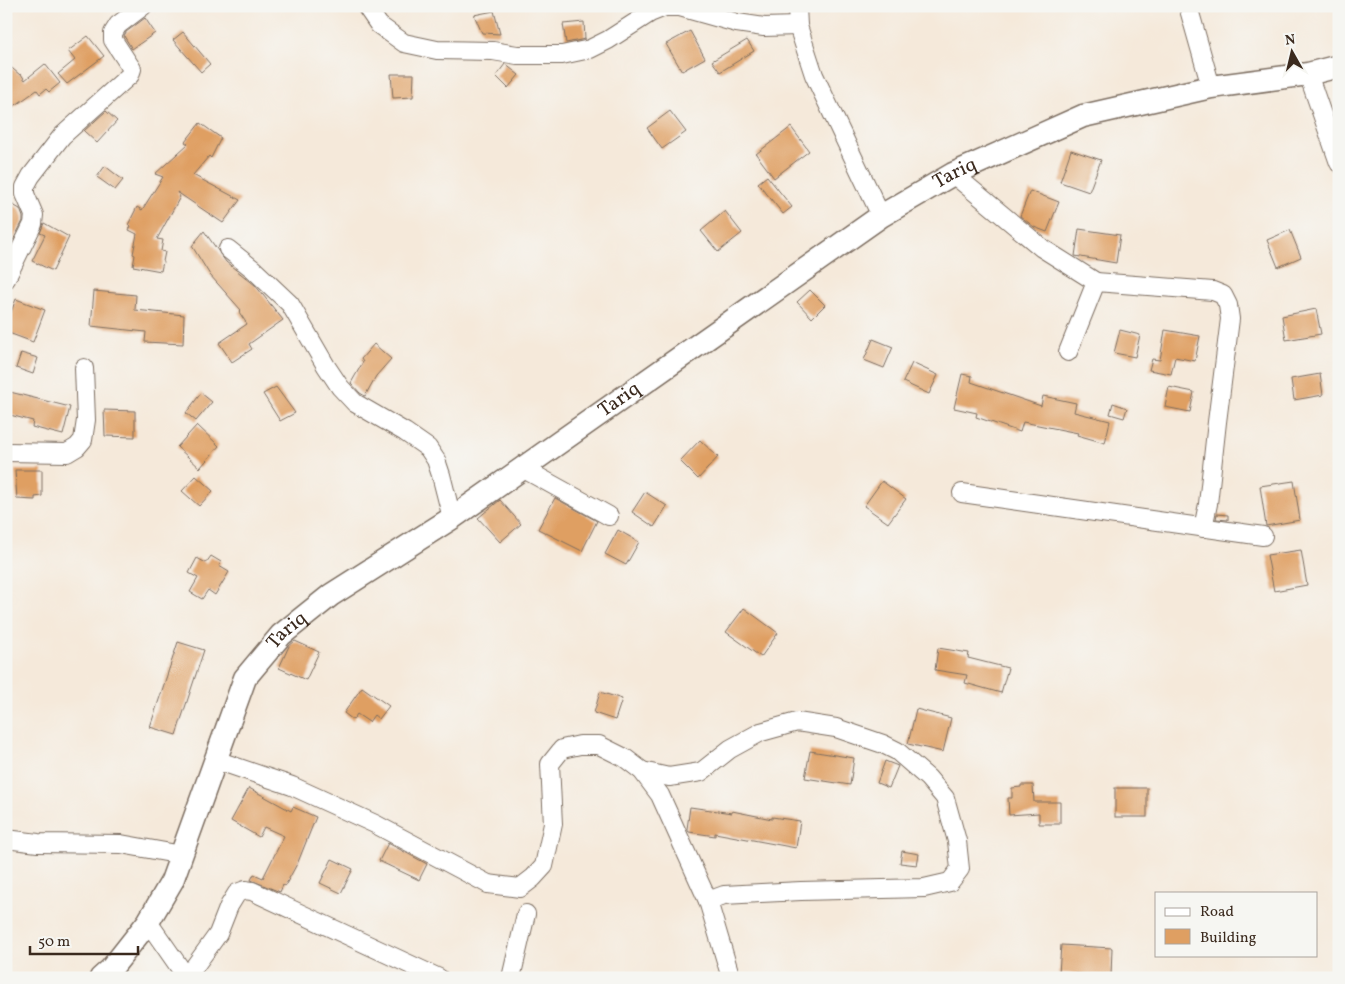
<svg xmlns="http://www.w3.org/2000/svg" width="1345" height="984" font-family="Vollkorn,serif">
	<rect width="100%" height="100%" fill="#f6f6f2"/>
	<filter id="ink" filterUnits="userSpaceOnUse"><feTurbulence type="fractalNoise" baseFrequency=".02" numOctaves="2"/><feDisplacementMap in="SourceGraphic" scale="10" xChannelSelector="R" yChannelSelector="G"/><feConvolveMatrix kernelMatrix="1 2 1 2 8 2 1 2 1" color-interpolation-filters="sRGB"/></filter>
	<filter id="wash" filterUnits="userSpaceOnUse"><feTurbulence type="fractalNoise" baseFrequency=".0096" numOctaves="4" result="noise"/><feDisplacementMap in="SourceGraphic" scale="20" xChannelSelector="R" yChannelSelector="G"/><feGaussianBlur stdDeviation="1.12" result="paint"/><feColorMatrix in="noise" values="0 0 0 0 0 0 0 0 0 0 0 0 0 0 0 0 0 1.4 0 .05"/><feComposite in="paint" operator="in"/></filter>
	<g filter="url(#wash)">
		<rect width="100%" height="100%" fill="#f5e9da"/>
		<g id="blocks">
			<g fill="#df9f62">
				<polygon points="494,11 500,34 482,33 474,15"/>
				<polygon points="145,18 155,33 132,49 124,36 126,32"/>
				<polygon points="584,22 585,39 566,43 563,24"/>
				<polygon points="690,31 705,58 682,71 666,44"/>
				<polygon points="183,32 210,64 201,72 173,40"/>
				<polygon points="88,36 104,56 67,84 58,74 75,60 68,51"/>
				<polygon points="747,40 754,51 720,72 712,61"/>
				<polygon points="6,63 20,75 21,74 25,80 45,64 60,83 49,92 46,89 40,94 37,90 6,112"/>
				<polygon points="505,64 519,75 508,88 496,76"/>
				<polygon points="391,74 414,74 413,97 393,98"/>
				<polygon points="106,111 117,121 97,143 84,131"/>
				<polygon points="670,111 686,132 662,149 647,128"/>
				<polygon points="200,123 221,138 211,158 209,156 193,175 240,200 223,223 177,192 180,197 157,239 163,240 161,251 165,252 161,271 133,266 135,255 133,254 137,234 129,230 131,226 128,225 137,207 142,210 163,177 155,174 188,144 185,142"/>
				<polygon points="791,127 809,151 774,178 756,154"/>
				<polygon points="1071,150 1101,160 1089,192 1060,182"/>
				<polygon points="105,166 123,180 115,190 97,177"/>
				<polygon points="767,176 792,207 783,214 758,183"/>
				<polygon points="1030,191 1059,202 1047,232 1034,227 1020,216"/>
				<polygon points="6,201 20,209 23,217 23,221 6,254"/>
				<polygon points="725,211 742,233 718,252 701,231"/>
				<polygon points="44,223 69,237 53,271 32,261 45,235 40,233"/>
				<polygon points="1079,229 1120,235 1116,263 1075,256"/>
				<polygon points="1290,230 1301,257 1278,267 1267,240"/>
				<polygon points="204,231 226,262 255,285 283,320 249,344 252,349 232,362 219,343 247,324 239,312 241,310 210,275 192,246"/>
				<polygon points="810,290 825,305 812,318 797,302"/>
				<polygon points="94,291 136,295 135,310 184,315 183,344 145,342 146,332 91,326"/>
				<polygon points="16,299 45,310 33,342 6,332 6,325"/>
				<polygon points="1316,309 1321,334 1286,340 1282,316"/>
				<polygon points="1120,330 1140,335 1135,357 1114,353"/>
				<polygon points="1165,330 1200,336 1195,361 1175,357 1171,374 1149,370 1152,359 1160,360"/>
				<polygon points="873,339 893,347 884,368 864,360"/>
				<polygon points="374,344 391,359 376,376 365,396 360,393 351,383 363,362 361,359"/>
				<polygon points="21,353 38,358 33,374 16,368"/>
				<polygon points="912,363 938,375 929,394 903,382"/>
				<polygon points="962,374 972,376 971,382 1041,406 1043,396 1076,403 1074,412 1110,421 1105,443 1077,435 1078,433 1023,422 1020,432 976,417 977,413 954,408"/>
				<polygon points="1320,374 1323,395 1294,400 1291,379"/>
				<polygon points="276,387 295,413 280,421 263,394"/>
				<polygon points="1169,387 1194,392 1190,412 1165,407"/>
				<polygon points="6,391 70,407 63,435 32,427 33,421 6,414"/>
				<polygon points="201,393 212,402 196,421 186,413"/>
				<polygon points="1113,403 1127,408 1124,418 1110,414"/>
				<polygon points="104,410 135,411 135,437 105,436"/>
				<polygon points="197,425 219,446 200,468 177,447"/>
				<polygon points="700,440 718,457 698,479 680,461"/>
				<polygon points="15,470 42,470 42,496 35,497 35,500 17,499"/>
				<polygon points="196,476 213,491 199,506 182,491"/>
				<polygon points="882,481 906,499 888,523 864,506"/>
				<polygon points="1294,481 1300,520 1266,526 1260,486"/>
				<polygon points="645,492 667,506 654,527 632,512"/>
				<polygon points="555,498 597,521 582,551 538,529"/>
				<polygon points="500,500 521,524 500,542 478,518"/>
				<polygon points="1217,514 1228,515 1228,520 1216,519"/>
				<polygon points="618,530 639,542 626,565 605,554"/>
				<polygon points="1301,550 1307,585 1274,591 1267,555"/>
				<polygon points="211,556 221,562 219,566 229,572 215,595 208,590 202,599 190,592 198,578 189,573 197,558 206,563"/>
				<polygon points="744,608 778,633 761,657 726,632"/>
				<polygon points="295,641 319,652 306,680 279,668 289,646"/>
				<polygon points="178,642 204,650 176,735 150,727"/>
				<polygon points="938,648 969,653 968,658 1008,668 1001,693 965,683 967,675 935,670"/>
				<polygon points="362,687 389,706 379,719 374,715 369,722 357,714 353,720 344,713"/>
				<polygon points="600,692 622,699 615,720 594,713"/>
				<polygon points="916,709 951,718 943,752 908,744"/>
				<polygon points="810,751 854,758 850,785 805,778"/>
				<polygon points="885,761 898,766 889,788 877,783"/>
				<polygon points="1021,785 1033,785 1034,802 1060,802 1060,824 1039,824 1039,813 1009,815 1008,798 1012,798 1012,788 1021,787"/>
				<polygon points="249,788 291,811 293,807 316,817 298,862 285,886 283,885 280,892 251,880 254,874 263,878 284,836 264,827 259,837 231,821"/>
				<rect x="1115" y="788" width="32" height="29"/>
				<polygon points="690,807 732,813 732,811 772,819 772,817 800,821 796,848 715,833 715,836 689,832 687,829"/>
				<polygon points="388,843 427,864 419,880 379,861"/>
				<polygon points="902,851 919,854 917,865 900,863"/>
				<polygon points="332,859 353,869 341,893 320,883"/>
				<polygon points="1061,945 1112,948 1111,976 1059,973"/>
			</g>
		</g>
	</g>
	<g filter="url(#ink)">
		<use href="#blocks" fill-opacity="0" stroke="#7c6d60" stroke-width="1"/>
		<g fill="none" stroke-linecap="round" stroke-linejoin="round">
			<g stroke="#7c6d60" stroke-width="20">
				<g id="minor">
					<polyline points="366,6 379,25 404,43 437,50 493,51 517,55 562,55 590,49 608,40 650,13 665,7 680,7 737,23 764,27 798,26"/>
					<polyline points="797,6 798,26 814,75 881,216"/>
					<polyline points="1188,6 1211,87"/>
					<polyline points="1308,74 1339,163"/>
					<polyline points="953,174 1042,248 1096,282 1068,352"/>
					<polyline points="228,249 253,269 290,304 326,366 340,387 355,403 405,432 428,448 436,460 441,475 452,518"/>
					<polyline points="6,279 33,224 34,215 25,194 25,187 31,176 62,136 130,75 132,69 113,40 113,33 118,25 143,6"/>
					<polyline points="1096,282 1213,291 1223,295 1228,305 1230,319 1217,422 1208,504 1203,528"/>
					<polyline points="6,452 67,453 77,447 83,440 86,420 84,368"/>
					<polyline points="524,469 609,516"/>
					<polyline points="962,493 1263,536"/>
					<polyline points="216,760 292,786 375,824 488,884 520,888 533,878 544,866 553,824 550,764 562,749 580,745 599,745 625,758 642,771 660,795 708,901 731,978"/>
					<polyline points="642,771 669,777 701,772 730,749 761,732 797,722 836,728 883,744 897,751 928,778 945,798 957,841 960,869 950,882 924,888 801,891 724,895 708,901"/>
					<polyline points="6,839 38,843 121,844 182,855"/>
					<polyline points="148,922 187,978"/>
					<polyline points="187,977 218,934 229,906 237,893 245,890 252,891 439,978"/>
					<polyline points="511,978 526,914"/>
				</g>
			</g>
			<g stroke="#7c6d60" stroke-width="25">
				<g id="major">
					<path id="s1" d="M101,978L111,969L148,922L172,881L245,678L281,635L331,595L452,518L881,216L953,174L1083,116L1211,87L1308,74L1339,66"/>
				</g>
			</g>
			<use href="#minor" stroke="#fff" stroke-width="18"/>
			<use href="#major" stroke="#fff" stroke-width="22"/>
		</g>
	</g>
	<g text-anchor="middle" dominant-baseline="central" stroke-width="5" stroke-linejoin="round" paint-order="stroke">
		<g font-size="20" fill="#3b2a1e" stroke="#f6f6f2">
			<text stroke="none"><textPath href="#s1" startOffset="1210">Tariq</textPath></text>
			<text stroke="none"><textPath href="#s1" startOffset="805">Tariq</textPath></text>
			<text stroke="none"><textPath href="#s1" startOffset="400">Tariq</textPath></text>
		</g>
	</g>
	<rect width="1345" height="984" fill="none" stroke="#f6f6f2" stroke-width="25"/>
	<rect x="1155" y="892" width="162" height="65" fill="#f6f6f2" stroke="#aba49d"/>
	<rect x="1165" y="908" width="25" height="8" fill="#ffffff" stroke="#aba49d"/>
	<text x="1200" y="916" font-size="15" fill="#3b2a1e">Road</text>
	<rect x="1165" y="929" width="25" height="15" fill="#df9f62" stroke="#aba49d"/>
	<text x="1200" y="942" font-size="15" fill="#3b2a1e">Building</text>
	<g transform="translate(1292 52) rotate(352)" stroke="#f6f6f2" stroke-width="4" paint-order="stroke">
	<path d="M0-4L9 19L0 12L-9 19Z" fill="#3b2a1e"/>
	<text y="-8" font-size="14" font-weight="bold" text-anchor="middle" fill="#3b2a1e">N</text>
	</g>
	<path d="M30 946v8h108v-8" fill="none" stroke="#3b2a1e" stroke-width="2.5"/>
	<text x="38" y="946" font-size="15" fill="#3b2a1e" stroke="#f6f6f2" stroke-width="4" paint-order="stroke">50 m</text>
</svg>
